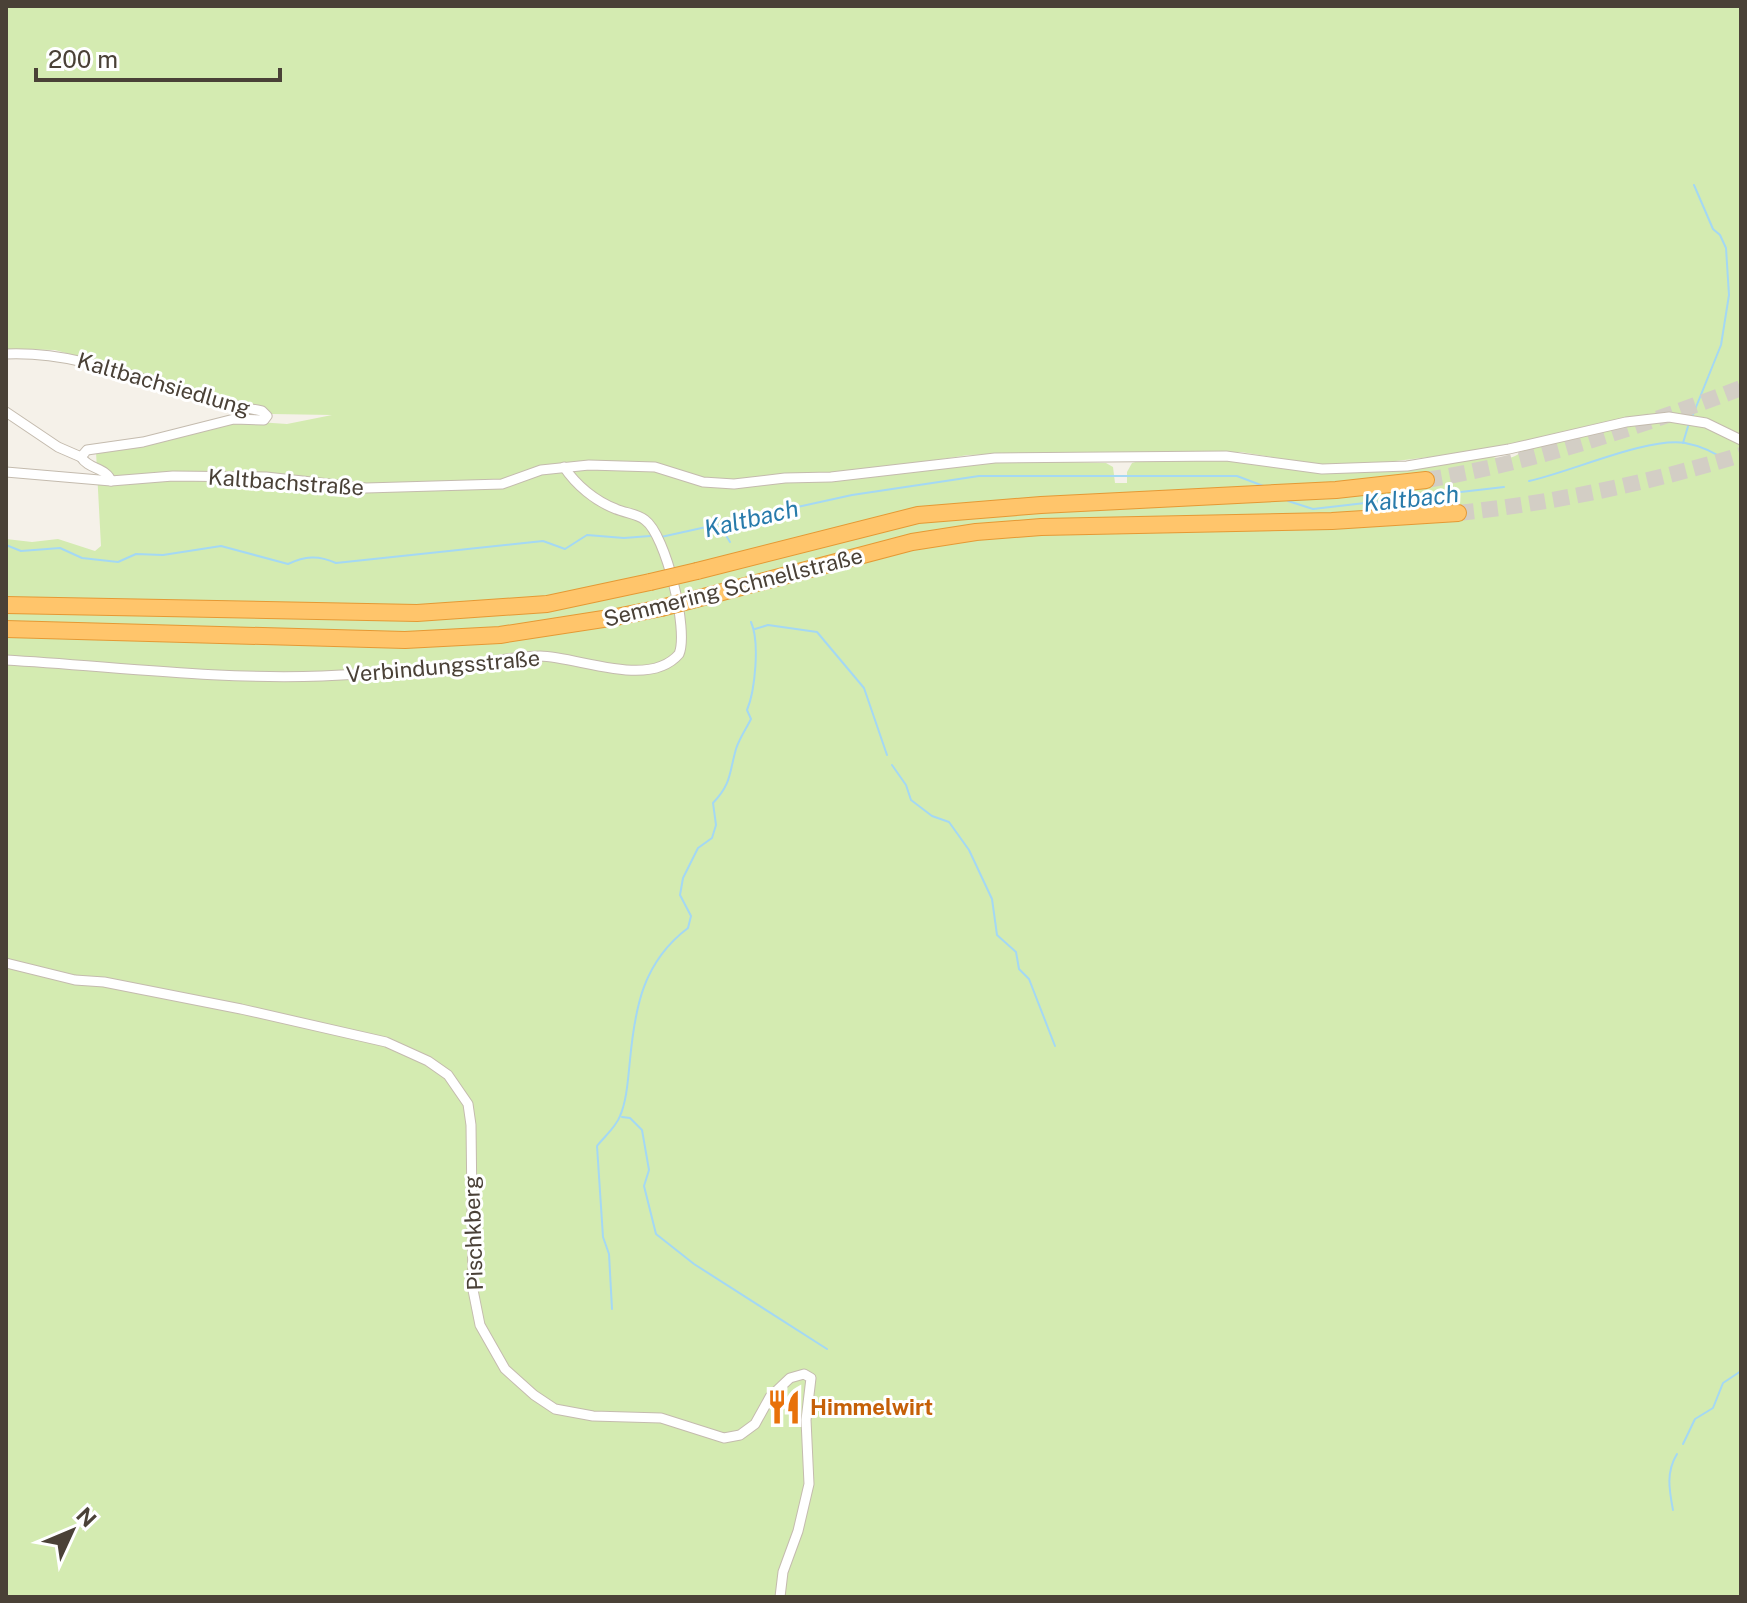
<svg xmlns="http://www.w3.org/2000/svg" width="1747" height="1603" font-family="'Public Sans',sans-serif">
	<rect width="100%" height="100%" fill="#f5f1e9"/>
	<path fill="#d4ebb1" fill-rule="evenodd" d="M6,6H1741V1597H6V539L32,542L58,539L95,551L101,546L96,452L243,421L287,424L332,415L272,414L231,399L55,350L6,349ZM1637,417L1572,439L1522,451C1512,461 1501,459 1488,456L1434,466L1346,473L1238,460L1145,459L1132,463L1127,472V483H1115L1113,467L1106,463L1028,461L911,464L968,455L1035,453L1241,452L1316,464L1361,465L1430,457L1527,442L1591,425Z"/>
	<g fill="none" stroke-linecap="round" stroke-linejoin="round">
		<g stroke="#a4d8f4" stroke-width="2">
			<polyline points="1692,417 1721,345 1729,295 1726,248 1720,235 1713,229 1694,185"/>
			<polyline points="1683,443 1689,423"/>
			<path d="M1529,481C1571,472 1647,437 1685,443C1702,446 1716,453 1730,463"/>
			<polyline points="1288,501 1313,509 1504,487"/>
			<polyline points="720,526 730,542"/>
			<polyline points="661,537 852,495 979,476 1237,476 1266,487"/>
			<path d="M6,545L21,551L60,548L82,558L118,562L136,554L163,555L221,546L288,564C305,556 318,555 336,563L543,541L565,549L587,535L624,538L650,536"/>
			<polyline points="755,629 768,625 817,632 864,688 887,755"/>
			<polyline points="892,765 906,785 911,800 932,816 949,822 969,850 992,899 997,935 1016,952 1019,969 1029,979 1055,1046"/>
			<polyline points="622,1117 630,1118 642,1130 649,1170 644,1186 656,1234 694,1264 827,1349"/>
			<path d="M612,1309L609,1254L603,1237L597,1146C604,1137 616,1127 620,1116C627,1100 628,1078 630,1060C635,1007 643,962 688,928L691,916L680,895L683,878L698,848L712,838L716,825L713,803C732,783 729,773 736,749C739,739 746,729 751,719L747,710C755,691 760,642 751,622"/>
			<polyline points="1683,1444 1695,1419 1713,1408 1723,1383 1741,1371"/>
			<path d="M1673,1510C1669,1489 1666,1472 1677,1454"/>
		</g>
		<g stroke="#d3cec5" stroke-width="16" stroke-dasharray="16 8" stroke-linecap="butt">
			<path d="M1426,480C1535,462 1639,427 1741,388"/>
			<path d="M1458,513C1554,503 1648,483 1741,455"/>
		</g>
		<g stroke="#c4bbae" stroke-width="11">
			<g id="minor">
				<path d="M6,354C75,351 136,378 200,397C220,403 241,407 262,411L267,416L264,420L234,419L143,442L87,450L81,457C88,469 107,468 111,481"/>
				<polyline points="6,412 58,447 81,457"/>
				<polyline points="6,472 111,481 173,476 266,477 366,488 502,484 541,470 589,465 655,467 703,482 734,484 785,478 831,477 995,458 1226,456 1322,469 1407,466 1509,449 1626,422 1669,417 1706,423 1741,440"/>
				<path d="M6,660C111,666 217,680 322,676C368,674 415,671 461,666C487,663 514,656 540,656C580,657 649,689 679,654C689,631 666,535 645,520C638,514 625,513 616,509C595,501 576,485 564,467"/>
				<polyline points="6,963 75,980 104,982 241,1009 386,1042 428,1061 448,1075 468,1104 471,1125 473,1290 480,1325 505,1369 534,1395 555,1409 593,1416 661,1418 724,1438 740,1435 755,1424 770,1397 790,1378 804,1374 811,1378 806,1420 809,1484 798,1531 783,1572 780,1597"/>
			</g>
		</g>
		<g stroke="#e59934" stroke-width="18">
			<g id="motorway">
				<polyline points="697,571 918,515 1041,505 1336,490 1426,480"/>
				<polyline points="696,599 912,542 976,532 1041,527 1332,521 1458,513"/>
				<polyline points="6,605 417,613 547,604 650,582"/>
				<polyline points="6,629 405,640 500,635 616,617 661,608"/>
			</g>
		</g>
		<use href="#minor" stroke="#fff" stroke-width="9"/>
		<use href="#motorway" stroke="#ffc56b" stroke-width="16"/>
		<g stroke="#e59934" stroke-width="18" stroke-linecap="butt">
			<g id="motorway-bridge">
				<polyline points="650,582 697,571"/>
				<polyline points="661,608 696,599"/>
			</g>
		</g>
		<use href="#motorway-bridge" stroke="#ffc56b" stroke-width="16"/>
	</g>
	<defs>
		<g id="restaurant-bare" transform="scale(2.76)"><path d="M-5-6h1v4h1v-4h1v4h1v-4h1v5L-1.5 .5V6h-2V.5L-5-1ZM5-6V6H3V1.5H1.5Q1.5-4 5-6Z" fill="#e8710a" stroke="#fff" stroke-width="2.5" paint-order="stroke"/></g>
	</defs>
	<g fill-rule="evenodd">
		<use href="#restaurant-bare" x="784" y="1407"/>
	</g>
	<g text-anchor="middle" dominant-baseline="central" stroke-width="6" stroke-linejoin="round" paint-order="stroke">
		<g font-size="22" fill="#4a4137" stroke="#fff">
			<text transform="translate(164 384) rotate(16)">Kaltbachsiedlung</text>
			<text transform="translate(286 482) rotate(4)">Kaltbachstraße</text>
			<text transform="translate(733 587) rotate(-14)">Semmering Schnellstraße</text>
			<text transform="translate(443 666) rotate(-5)">Verbindungsstraße</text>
			<text transform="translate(473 1233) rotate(-92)">Pischkberg</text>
		</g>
		<g font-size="22" font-weight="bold" fill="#c56008" stroke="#fff" text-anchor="start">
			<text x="810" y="1407">Himmelwirt</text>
		</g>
		<g font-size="24" font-style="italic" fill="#287bab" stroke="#fff">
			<text transform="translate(1411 498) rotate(-6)">Kaltbach</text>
			<text transform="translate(751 518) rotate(-13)">Kaltbach</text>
		</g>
	</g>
	<rect width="1747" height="1603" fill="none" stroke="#4a4137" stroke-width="16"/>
	<g transform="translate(72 1531) rotate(46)" stroke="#ffffff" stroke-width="6" paint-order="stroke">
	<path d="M0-6L14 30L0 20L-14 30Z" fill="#4a4137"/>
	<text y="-12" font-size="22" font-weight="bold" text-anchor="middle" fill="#4a4137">N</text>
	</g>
	<path d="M36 68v12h244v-12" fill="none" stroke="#4a4137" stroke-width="4"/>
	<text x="48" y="68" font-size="24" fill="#4a4137" stroke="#ffffff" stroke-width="6" paint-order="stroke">200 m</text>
</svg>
